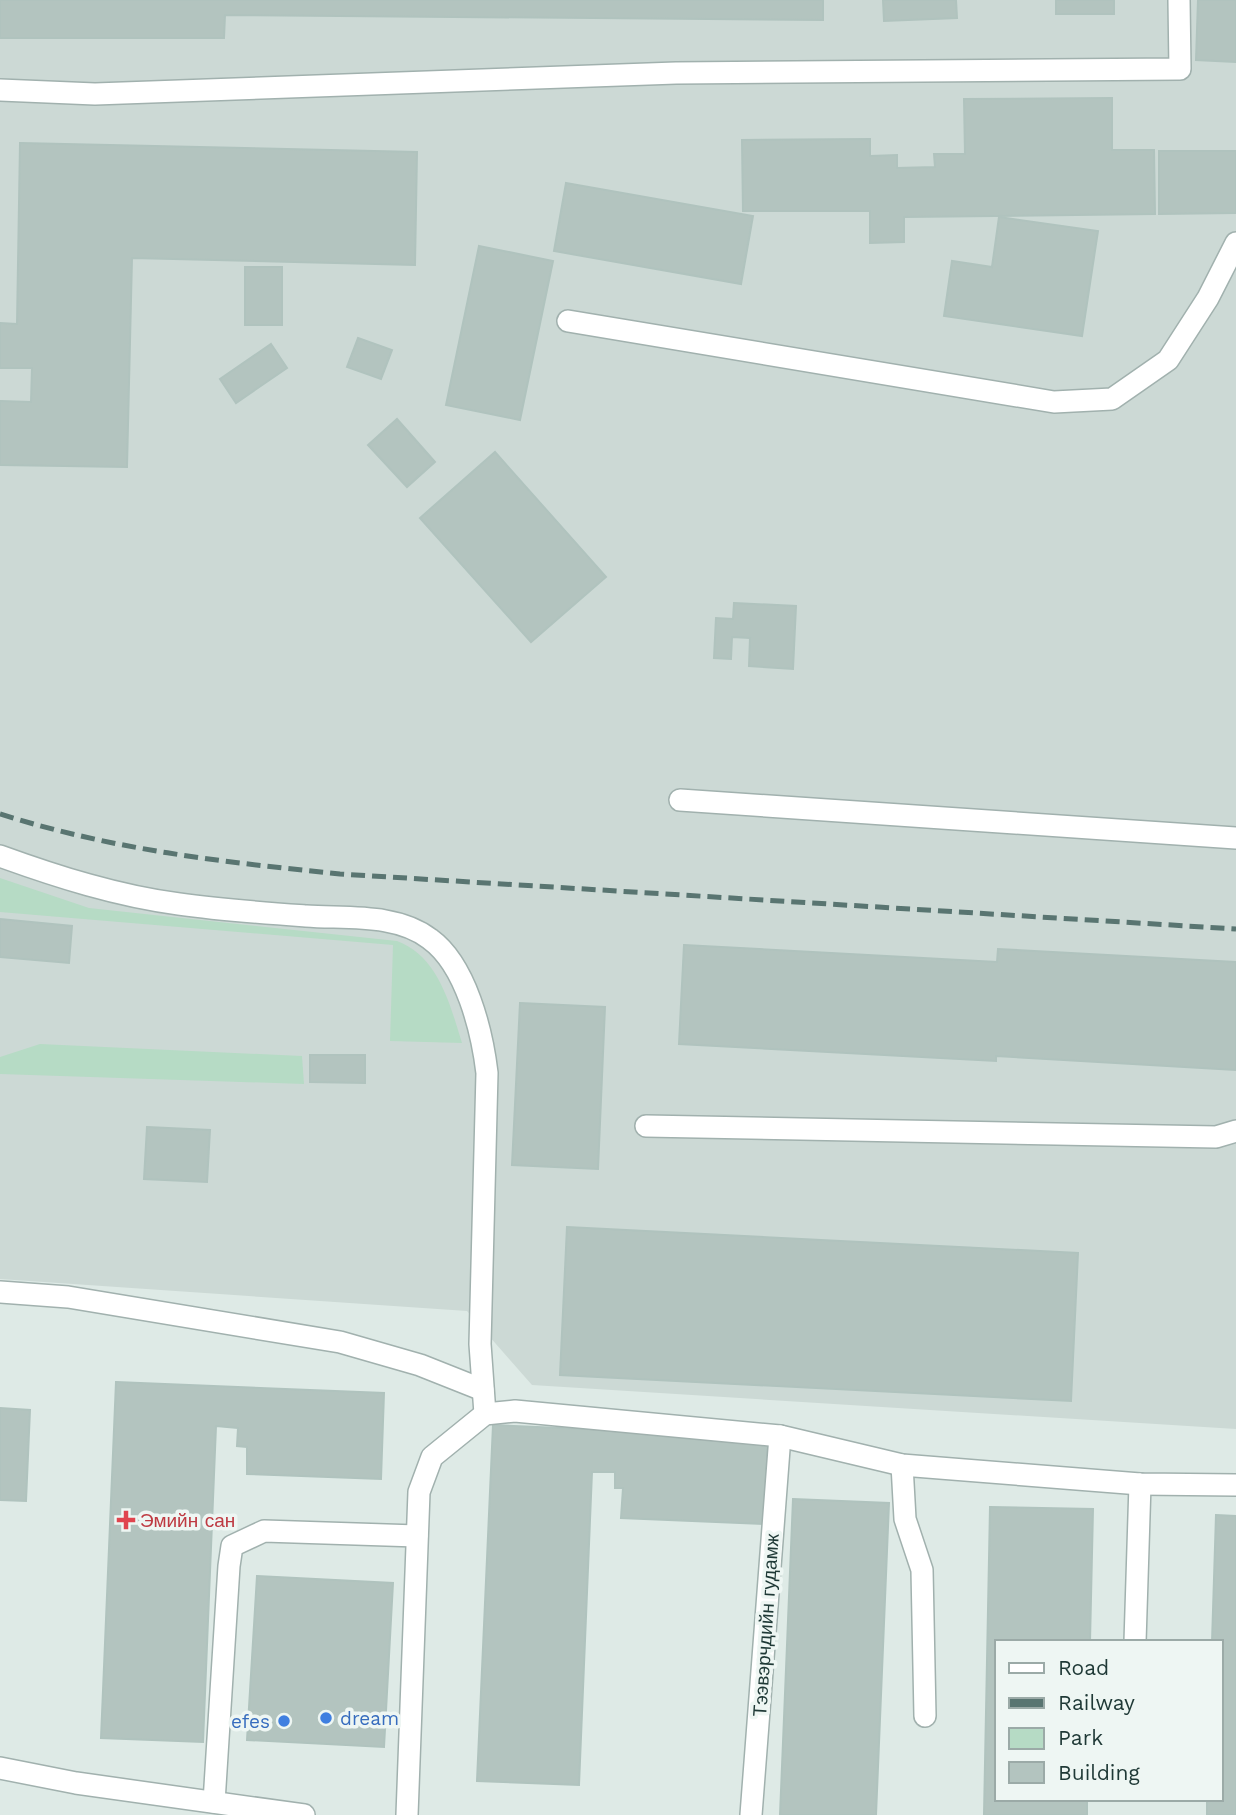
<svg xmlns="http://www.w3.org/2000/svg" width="1236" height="1815" font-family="'Work Sans',sans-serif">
	<rect width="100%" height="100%" fill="#deeae6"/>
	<polygon fill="#ccd9d5" points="0,0 1236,0 1236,1429 532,1385 467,1311 0,1279"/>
	<g fill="#b6dbc5">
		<path d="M0,878L89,908L397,941C438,956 450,1004 462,1043L390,1041L393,945L0,912Z"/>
		<polygon points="40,1044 302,1056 304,1084 0,1074 0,1057"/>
	</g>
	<g fill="#b3c4bf" stroke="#b0c3be" stroke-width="2">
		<polygon points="0,0 823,0 823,20 225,15 224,38 0,38"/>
		<polygon points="883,0 956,0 957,18 884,21"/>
		<rect x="1056" y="0" width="58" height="14"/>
		<polygon points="1198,0 1236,0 1236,62 1196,60"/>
		<polygon points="1112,98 1112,150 1154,150 1155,214 904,217 904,242 870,243 870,211 743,211 742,140 870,139 870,156 897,155 897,168 935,167 934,154 965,154 964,99"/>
		<polygon points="20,143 417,152 415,265 132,258 127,467 0,465 0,401 31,402 32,368 0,368 0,323 17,324"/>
		<polygon points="1159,151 1236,151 1236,213 1159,214"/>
		<polygon points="566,183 753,216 741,284 554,251"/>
		<polygon points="999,217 1098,231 1082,336 944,316 952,261 992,267"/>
		<polygon points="479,246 553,261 520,420 446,405"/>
		<rect x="245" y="267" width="37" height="58"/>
		<polygon points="358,338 392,350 381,379 347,367"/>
		<polygon points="271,344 287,368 236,403 220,379"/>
		<polygon points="397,419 435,462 407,487 368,445"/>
		<polygon points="495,452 606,577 531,642 420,518"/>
		<polygon points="734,603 796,606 793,669 749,666 750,638 732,637 731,659 714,658 716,618 733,619"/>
		<polygon points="0,919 72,926 69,963 0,957"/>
		<polygon points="684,945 997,962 998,949 1236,962 1236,1070 996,1056 996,1061 679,1044"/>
		<polygon points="520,1003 605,1007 598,1169 512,1165"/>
		<polygon points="310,1055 365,1055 365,1083 310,1082"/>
		<polygon points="147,1127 210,1130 207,1182 144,1179"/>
		<polygon points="567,1227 1078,1253 1071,1401 560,1375"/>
		<polygon points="116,1382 384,1393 381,1479 247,1474 247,1447 237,1446 238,1428 216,1426 203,1742 101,1738"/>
		<polygon points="0,1408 30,1410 26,1501 0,1500"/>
		<polygon points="493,1425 768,1437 764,1524 621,1518 623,1488 615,1488 615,1472 592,1472 579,1785 477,1781"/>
		<polygon points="793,1499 889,1503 876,1815 780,1815"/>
		<polygon points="990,1507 1093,1509 1090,1642 996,1642 996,1799 1087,1799 1087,1815 984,1815"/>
		<polygon points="1216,1515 1236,1516 1236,1815 1207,1815 1207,1799 1220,1799 1220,1642 1212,1642"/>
		<polygon points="257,1576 393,1583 384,1747 247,1740"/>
	</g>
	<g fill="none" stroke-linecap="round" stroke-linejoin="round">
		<g stroke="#a1b1ae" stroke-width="24">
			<g id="minor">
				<polyline points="0,90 95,94 676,73 1180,69 1179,0"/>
				<polyline points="568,321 1054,402 1112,399 1168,360 1208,298 1236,243"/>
				<polyline points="680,800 1236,838"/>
				<path d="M0,856C58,877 118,896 179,904C221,910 264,913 306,916C346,919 396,913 430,939C466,965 482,1031 487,1073L480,1344L485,1414"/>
				<polyline points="646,1126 1216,1137 1236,1131"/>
				<polyline points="0,1292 68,1297 340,1342 420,1365 483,1390"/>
				<polyline points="902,1465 905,1519 922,1570 925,1716"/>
				<polyline points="1135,1642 1140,1484"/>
				<polyline points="0,1768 76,1783 304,1815"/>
				<polyline points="214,1802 229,1566 232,1546 264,1531 417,1536"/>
				<polyline points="407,1815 419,1492 432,1457 485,1414 515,1411 780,1436 902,1465 1140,1484 1236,1485"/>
				<polyline points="751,1815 780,1436"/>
			</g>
		</g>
		<use href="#minor" stroke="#fff" stroke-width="21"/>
		<path stroke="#597571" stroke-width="5" stroke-dasharray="14 7" stroke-linecap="butt" d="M0,814C114,850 222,862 340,874L1236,929"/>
	</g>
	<path fill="#e0444e" stroke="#eef6f3" stroke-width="2.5" d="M122.5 1509.5h7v7h7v7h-7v7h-7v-7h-7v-7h7z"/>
	<g fill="#3f7fe0" stroke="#eef6f3" stroke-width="2.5">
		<circle cx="326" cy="1718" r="7"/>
		<circle cx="284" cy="1721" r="7"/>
	</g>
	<g text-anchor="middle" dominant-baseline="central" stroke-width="7" stroke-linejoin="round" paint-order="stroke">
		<g font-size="19" fill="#be3a42" stroke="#eef6f3" text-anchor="start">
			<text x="140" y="1520">Эмийн сан</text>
		</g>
		<g font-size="19" fill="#1f3936" stroke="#eef6f3">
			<text transform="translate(766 1625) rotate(-86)">Тээвэрчдийн гудамж</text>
		</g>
		<g font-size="19" fill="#366cbe" stroke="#eef6f3" text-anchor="start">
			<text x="340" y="1718">dream</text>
			<text x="270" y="1721" text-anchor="end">efes</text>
		</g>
	</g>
	<rect x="995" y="1640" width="228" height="161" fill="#eef6f3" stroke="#9baaa7" stroke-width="2"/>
	<rect x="1009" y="1663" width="35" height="10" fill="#ffffff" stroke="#9baaa7" stroke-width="2"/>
	<text x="1058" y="1675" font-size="21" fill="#1f3936">Road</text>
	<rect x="1009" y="1698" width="35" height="10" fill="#597571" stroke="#9baaa7" stroke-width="2"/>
	<text x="1058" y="1710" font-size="21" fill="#1f3936">Railway</text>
	<rect x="1009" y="1728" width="35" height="21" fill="#b6dbc5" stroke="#9baaa7" stroke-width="2"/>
	<text x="1058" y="1745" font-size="21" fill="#1f3936">Park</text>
	<rect x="1009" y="1762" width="35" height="21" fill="#b3c4bf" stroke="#9baaa7" stroke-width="2"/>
	<text x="1058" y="1780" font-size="21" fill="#1f3936">Building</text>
</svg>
